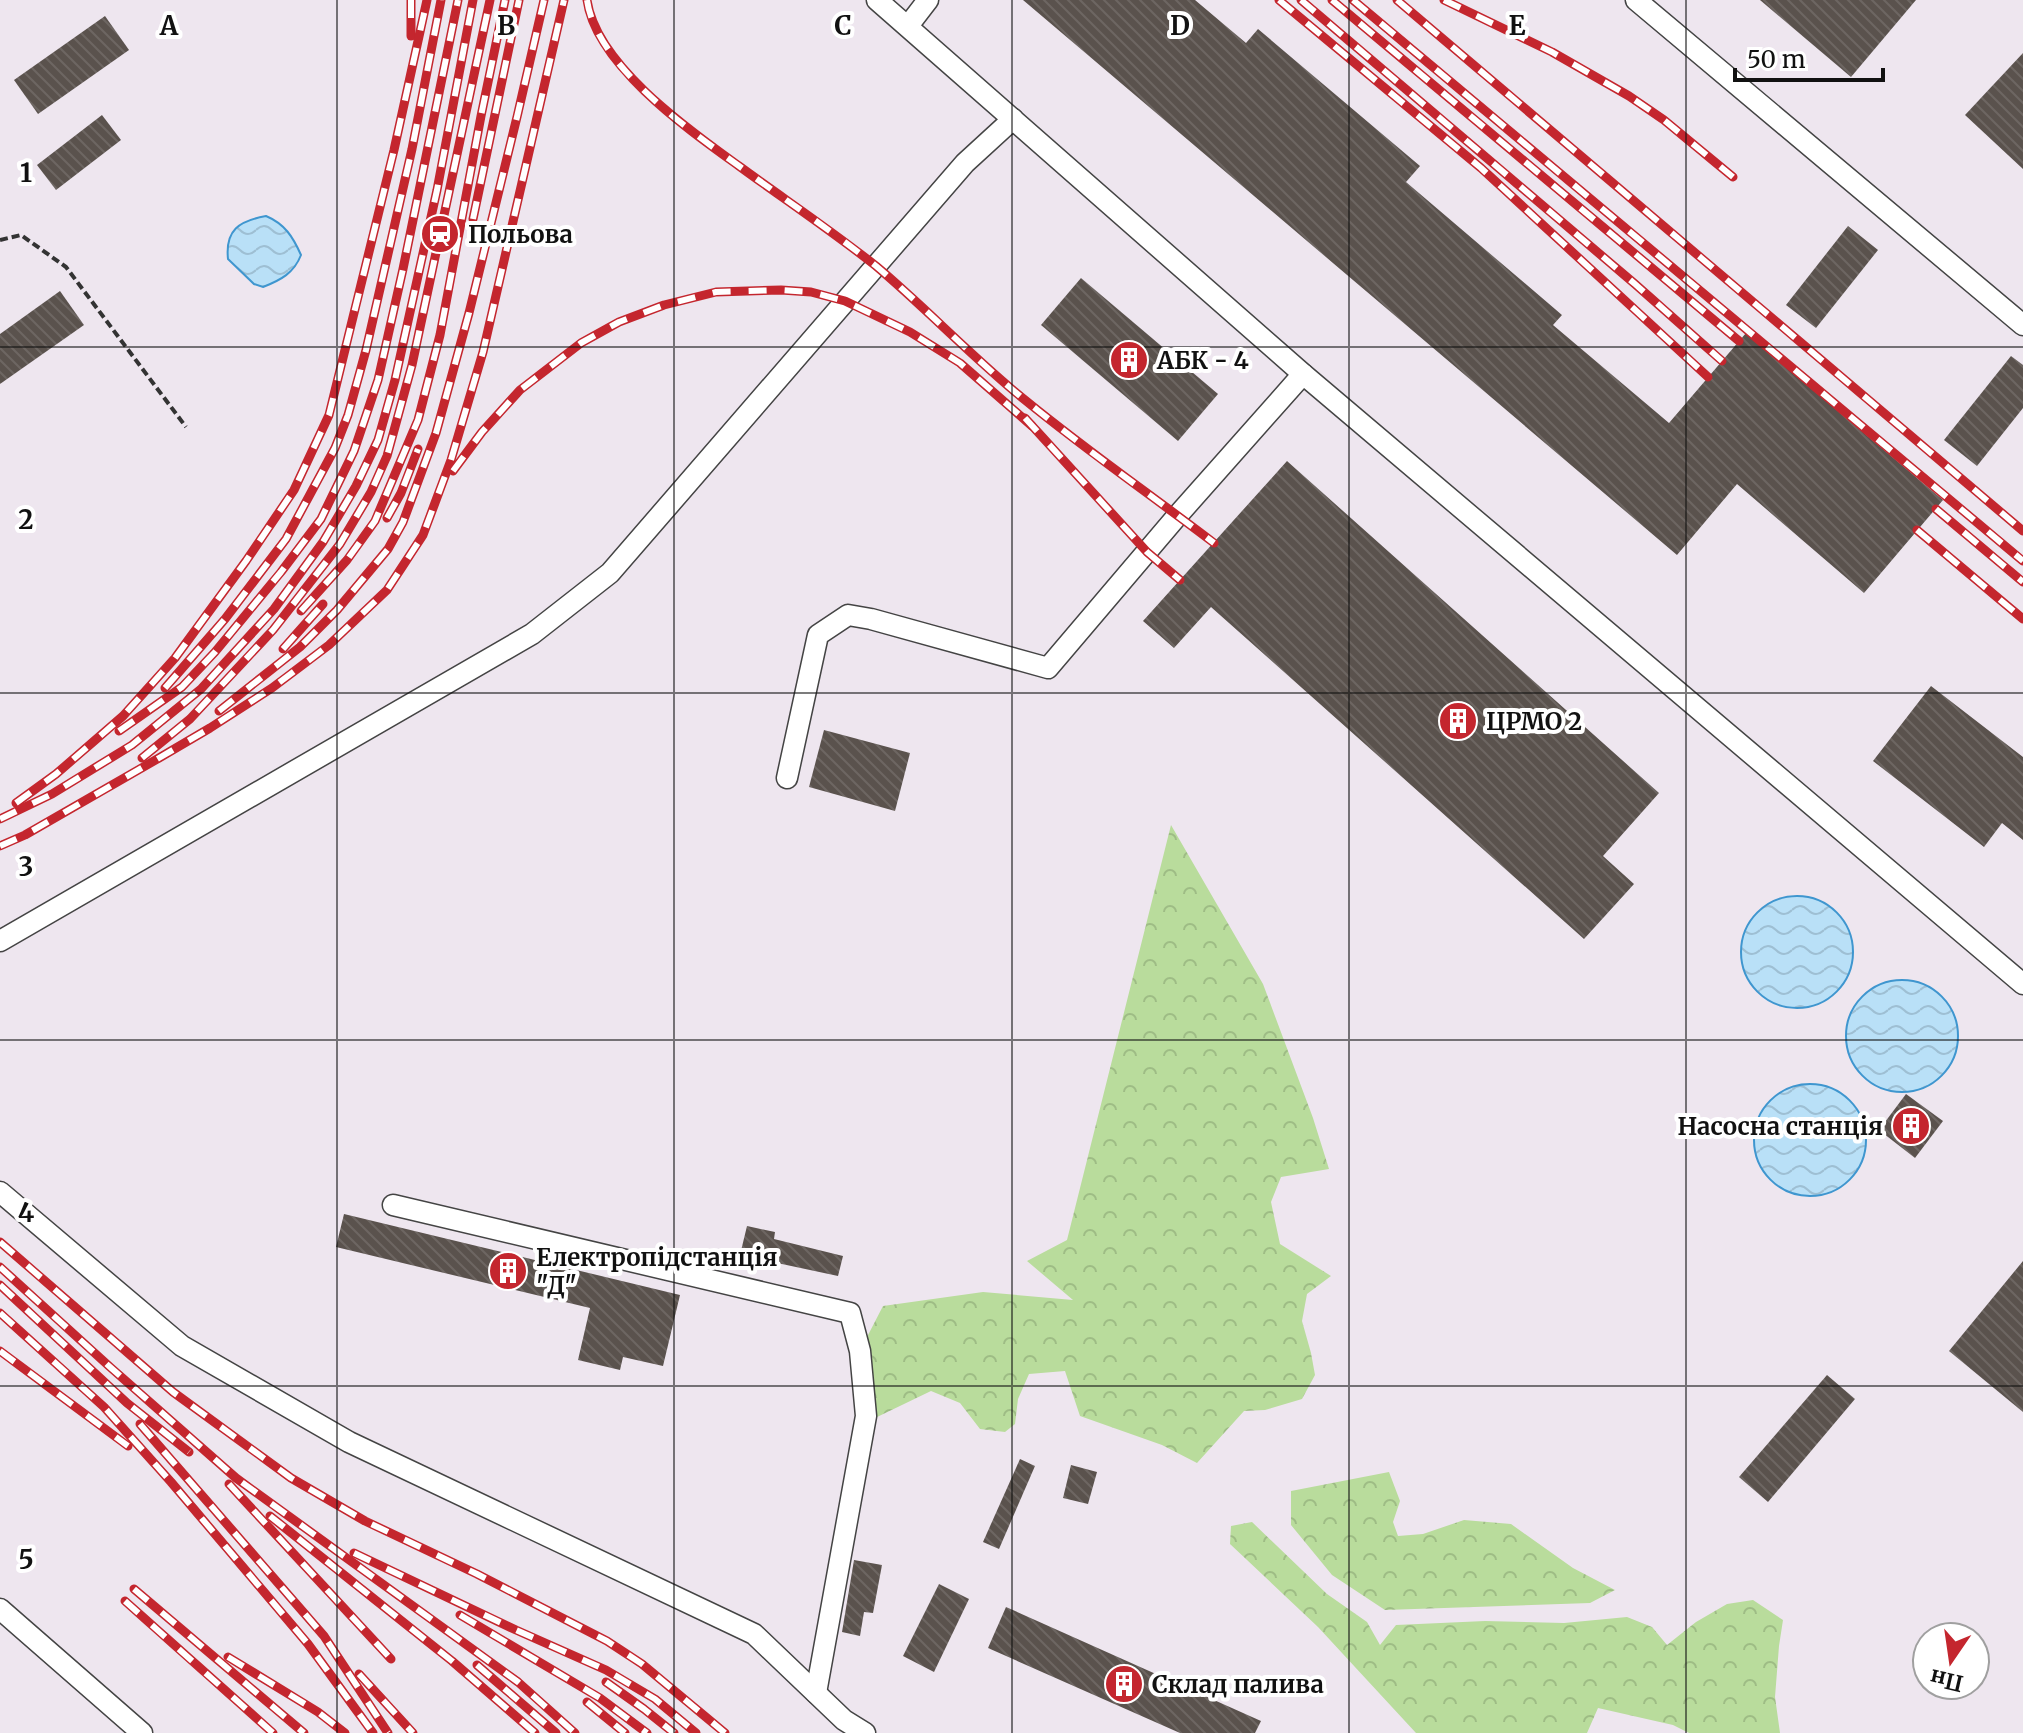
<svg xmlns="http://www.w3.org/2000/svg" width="2023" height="1733" font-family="Merriweather,serif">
	<defs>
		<pattern id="forest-crowns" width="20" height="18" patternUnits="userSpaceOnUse" patternTransform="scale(2)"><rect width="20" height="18" fill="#b9dc9c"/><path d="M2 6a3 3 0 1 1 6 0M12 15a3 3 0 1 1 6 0" fill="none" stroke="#9ebc85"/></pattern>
		<pattern id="water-waves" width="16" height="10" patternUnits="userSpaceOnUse" patternTransform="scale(2)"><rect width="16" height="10" fill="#b9e0f7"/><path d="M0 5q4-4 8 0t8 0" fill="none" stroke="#9ebfd3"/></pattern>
		<pattern id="building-back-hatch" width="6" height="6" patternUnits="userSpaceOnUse" patternTransform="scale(2)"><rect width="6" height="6" fill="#5a524d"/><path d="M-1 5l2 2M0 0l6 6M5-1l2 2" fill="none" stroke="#6d6662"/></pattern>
	</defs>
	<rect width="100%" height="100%" fill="#fffdf5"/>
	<path fill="#eee6ef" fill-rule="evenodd" d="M0,0H2023V1733H0ZM1927,1637H1975V1685H1927Z"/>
	<g fill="url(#forest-crowns)">
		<polygon points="1171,825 1263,984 1313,1118 1329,1169 1281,1177 1271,1202 1280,1244 1331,1276 1307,1294 1302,1321 1311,1353 1315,1375 1302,1399 1265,1410 1244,1411 1197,1463 1162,1445 1080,1416 1065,1371 1029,1374 1018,1399 1015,1424 1005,1432 980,1429 960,1403 931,1391 875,1418 867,1337 883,1306 983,1292 1073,1300 1027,1261 1067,1240"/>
		<polygon points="1389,1472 1400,1501 1393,1522 1398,1536 1423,1534 1464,1520 1511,1524 1573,1568 1615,1590 1590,1603 1385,1610 1332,1575 1291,1525 1291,1491"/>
		<polygon points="1252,1522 1327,1594 1367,1622 1380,1645 1396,1625 1485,1621 1564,1623 1627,1617 1652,1627 1667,1645 1696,1622 1727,1604 1753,1600 1783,1620 1779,1646 1775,1697 1780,1733 1689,1733 1673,1725 1598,1708 1587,1733 1416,1733 1318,1627 1230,1544 1231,1526"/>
	</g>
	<g fill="url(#water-waves)" stroke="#3f96cf" stroke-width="2">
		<path d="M266,216C285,224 293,237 301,255C294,273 281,280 263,287L254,284L228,259C225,230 239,221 266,216Z"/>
		<circle cx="1797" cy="952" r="56"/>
		<circle cx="1902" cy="1036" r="56"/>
		<circle cx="1810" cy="1140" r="56"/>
	</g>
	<g fill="url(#building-back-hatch)">
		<polygon points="1023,0 1195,0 1246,43 1258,29 1420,166 1406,182 1562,315 1553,325 1669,423 1746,333 1943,500 1864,593 1737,484 1677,555"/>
		<polygon points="1760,0 1916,0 1851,77"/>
		<polygon points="105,16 129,50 38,114 14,80"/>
		<polygon points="2023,53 2023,169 1965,115"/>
		<polygon points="102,115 121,140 56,190 37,165"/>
		<polygon points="1848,226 1878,250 1816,328 1786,305"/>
		<polygon points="1081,278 1218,394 1178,441 1041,325"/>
		<polygon points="60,291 84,325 0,384 0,334"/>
		<polygon points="2011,356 2023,365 2023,408 1977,466 1944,440"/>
		<polygon points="1287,461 1659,793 1603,856 1634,884 1584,939 1211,607 1174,648 1143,621"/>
		<polygon points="1931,686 2023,757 2023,840 2002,823 1984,847 1873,761"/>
		<polygon points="824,730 910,753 895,811 809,787"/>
		<polygon points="1906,1094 1943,1121 1915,1158 1879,1130"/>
		<polygon points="344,1214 680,1295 663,1366 623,1357 620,1370 578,1360 590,1308 336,1247"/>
		<polygon points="747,1226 775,1232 774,1239 843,1256 838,1276 740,1255"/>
		<polygon points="2023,1261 2023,1412 1949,1351"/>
		<polygon points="1827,1375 1855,1399 1768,1502 1739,1477"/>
		<polygon points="1020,1459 1035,1466 999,1549 983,1542"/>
		<polygon points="1071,1465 1097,1472 1088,1504 1063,1498"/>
		<polygon points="854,1560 882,1565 873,1613 864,1612 860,1636 842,1632"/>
		<polygon points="939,1584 969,1599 934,1672 903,1656"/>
		<polygon points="1006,1607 1261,1721 1255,1733 1180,1733 988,1648"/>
	</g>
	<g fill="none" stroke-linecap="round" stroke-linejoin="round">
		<g stroke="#444" stroke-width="23">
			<g id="minor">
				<polyline points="877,0 1303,374 2023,984"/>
				<polyline points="1636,0 2023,325"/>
				<polyline points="908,26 928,0"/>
				<polyline points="787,778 818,635 848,615 871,619 1048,668 1178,515 1303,374"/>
				<polyline points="0,941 532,634 610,573 965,163 1013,119"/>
				<polyline points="0,1192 182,1346 349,1442 754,1634 844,1720 865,1733"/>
				<polyline points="393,1205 850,1313 860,1351 866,1416 816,1693"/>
				<polyline points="0,1609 142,1733"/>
			</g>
		</g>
		<polyline stroke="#333" stroke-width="4" stroke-dasharray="8 4" stroke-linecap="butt" points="0,240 21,235 66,267 186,427"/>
		<use href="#minor" stroke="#fff" stroke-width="20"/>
		<g stroke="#c4262e" stroke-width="9">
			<g id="rail">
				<polyline points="411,0 411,36"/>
				<path d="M587,0C596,65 689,130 739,166C784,199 832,231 876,266C927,309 973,358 1025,400C1086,450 1151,495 1214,543"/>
				<polyline points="1279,0 1481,168 1708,377"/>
				<polyline points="1301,0 1635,284 1722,361"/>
				<polyline points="1332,0 1739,341"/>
				<polyline points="1353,0 2023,561"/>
				<polyline points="1397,0 2023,531"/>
				<polyline points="1444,0 1552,52 1629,96 1664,120 1733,177"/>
				<polyline points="473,219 519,0"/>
				<polyline points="1025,418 1147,552 1180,580"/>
				<polyline points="453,471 482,432 520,390 581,343 619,322 664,305 716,292 781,290 811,292 845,301 910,332 960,363 1032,426"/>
				<polyline points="1936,509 2023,582"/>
				<polyline points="387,518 401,493 418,449"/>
				<polyline points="1917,530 2023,619"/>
				<polyline points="301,611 347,560 375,521 418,420 440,335 481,116 505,0"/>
				<polyline points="283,649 323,604"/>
				<polyline points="165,688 225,619 286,539 335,448 348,415 366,350 412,149 441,0"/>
				<polyline points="219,711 300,647 337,610 388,549 403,522 436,433 469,313 517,117 544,0"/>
				<polyline points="119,731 182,687 215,652 281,572 321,519 354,451 378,380 403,269 458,0"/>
				<polyline points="142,758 190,719 273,630 340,544 371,492 387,456 412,365 490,0"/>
				<polyline points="16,803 56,774 123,716 175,658 246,561 294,490 329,415 394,150 427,0"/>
				<polyline points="0,819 52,794 132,745 201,689 274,609 323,542 356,486 378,440 395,380 437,190 473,0"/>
				<polyline points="0,846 25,835 159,758 210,728 272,688 329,645 387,590 423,535 451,460 483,352 564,0"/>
				<polyline points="0,1242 173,1392 291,1478 365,1521 477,1574 607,1641 642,1664 725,1733"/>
				<polyline points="0,1267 110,1367 236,1478 518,1682 575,1733"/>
				<polyline points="0,1285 127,1403 189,1452"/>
				<polyline points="0,1313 104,1407 171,1482 308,1644 373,1733"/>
				<polyline points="0,1351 128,1446"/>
				<polyline points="140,1424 324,1636 388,1733"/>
				<polyline points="229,1484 391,1659"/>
				<polyline points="270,1516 452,1661 535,1733"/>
				<polyline points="354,1553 516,1630 606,1670 655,1699 696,1733"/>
				<polyline points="134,1589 304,1733"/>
				<polyline points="125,1601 273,1733"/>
				<polyline points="460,1615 600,1698 647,1733"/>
				<polyline points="228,1657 318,1712 345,1733"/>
				<polyline points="477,1665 556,1733"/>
				<polyline points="359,1674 413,1733"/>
				<polyline points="606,1682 644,1709 674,1733"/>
				<polyline points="587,1702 625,1733"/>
			</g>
		</g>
		<use href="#rail" stroke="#fff" stroke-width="6" stroke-dasharray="18" stroke-linecap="butt"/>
	</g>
	<path fill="none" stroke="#111" stroke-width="2" stroke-opacity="0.55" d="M337,0V1733M674,0V1733M1012,0V1733M1349,0V1733M1686,0V1733M0,347H2023M0,693H2023M0,1040H2023M0,1386H2023"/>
	<defs>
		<g id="station-disc" transform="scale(2)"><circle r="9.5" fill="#c4262e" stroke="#fff"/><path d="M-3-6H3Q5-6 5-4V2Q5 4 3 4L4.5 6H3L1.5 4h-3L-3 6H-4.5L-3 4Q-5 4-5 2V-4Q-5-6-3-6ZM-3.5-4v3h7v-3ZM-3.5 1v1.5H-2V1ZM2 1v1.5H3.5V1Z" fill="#fff"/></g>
		<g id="building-disc" transform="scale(2)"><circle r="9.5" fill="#c4262e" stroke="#fff"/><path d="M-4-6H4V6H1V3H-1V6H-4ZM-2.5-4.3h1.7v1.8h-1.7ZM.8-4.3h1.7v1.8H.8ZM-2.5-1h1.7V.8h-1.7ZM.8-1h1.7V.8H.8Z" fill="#fff"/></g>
	</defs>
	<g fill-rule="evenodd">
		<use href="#station-disc" x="440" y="234"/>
		<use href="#building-disc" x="1129" y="360"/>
		<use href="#building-disc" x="1458" y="721"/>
		<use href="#building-disc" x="1911" y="1126"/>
		<use href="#building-disc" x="508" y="1271"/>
		<use href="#building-disc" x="1124" y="1684"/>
	</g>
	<g text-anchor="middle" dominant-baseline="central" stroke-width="8" stroke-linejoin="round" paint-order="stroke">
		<g font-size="24" font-weight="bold" fill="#111" stroke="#fff" text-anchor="start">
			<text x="468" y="234">Польова</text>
			<text x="1157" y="360">АБК - 4</text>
			<text x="1486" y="721">ЦРМО 2</text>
			<text x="1883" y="1126" text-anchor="end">Насосна станція</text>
			<text x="536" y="1257">Електропідстанція<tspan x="536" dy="28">"Д"</tspan></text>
			<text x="1152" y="1684">Склад палива</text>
		</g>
	</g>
	<g font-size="26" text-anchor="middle" font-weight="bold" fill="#111" stroke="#fff" stroke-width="8" stroke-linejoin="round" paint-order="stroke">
		<text x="169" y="35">A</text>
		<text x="506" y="35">B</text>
		<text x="843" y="35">C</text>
		<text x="1180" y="35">D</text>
		<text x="1517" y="35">E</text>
		<text x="26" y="182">1</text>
		<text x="26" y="529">2</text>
		<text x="26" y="876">3</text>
		<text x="26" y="1222">4</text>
		<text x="26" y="1569">5</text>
	</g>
	<g transform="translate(1951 1661) rotate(193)"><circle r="38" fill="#ffffff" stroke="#a0a0a0" stroke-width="2"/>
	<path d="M0-6L14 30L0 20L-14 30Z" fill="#c4262e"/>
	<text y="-12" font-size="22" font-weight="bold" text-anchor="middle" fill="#111111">Пн</text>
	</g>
	<path d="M1735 68v12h148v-12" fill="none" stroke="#111111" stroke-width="4"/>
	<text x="1747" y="68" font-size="24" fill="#111111" stroke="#ffffff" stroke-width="6" paint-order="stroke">50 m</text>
</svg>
